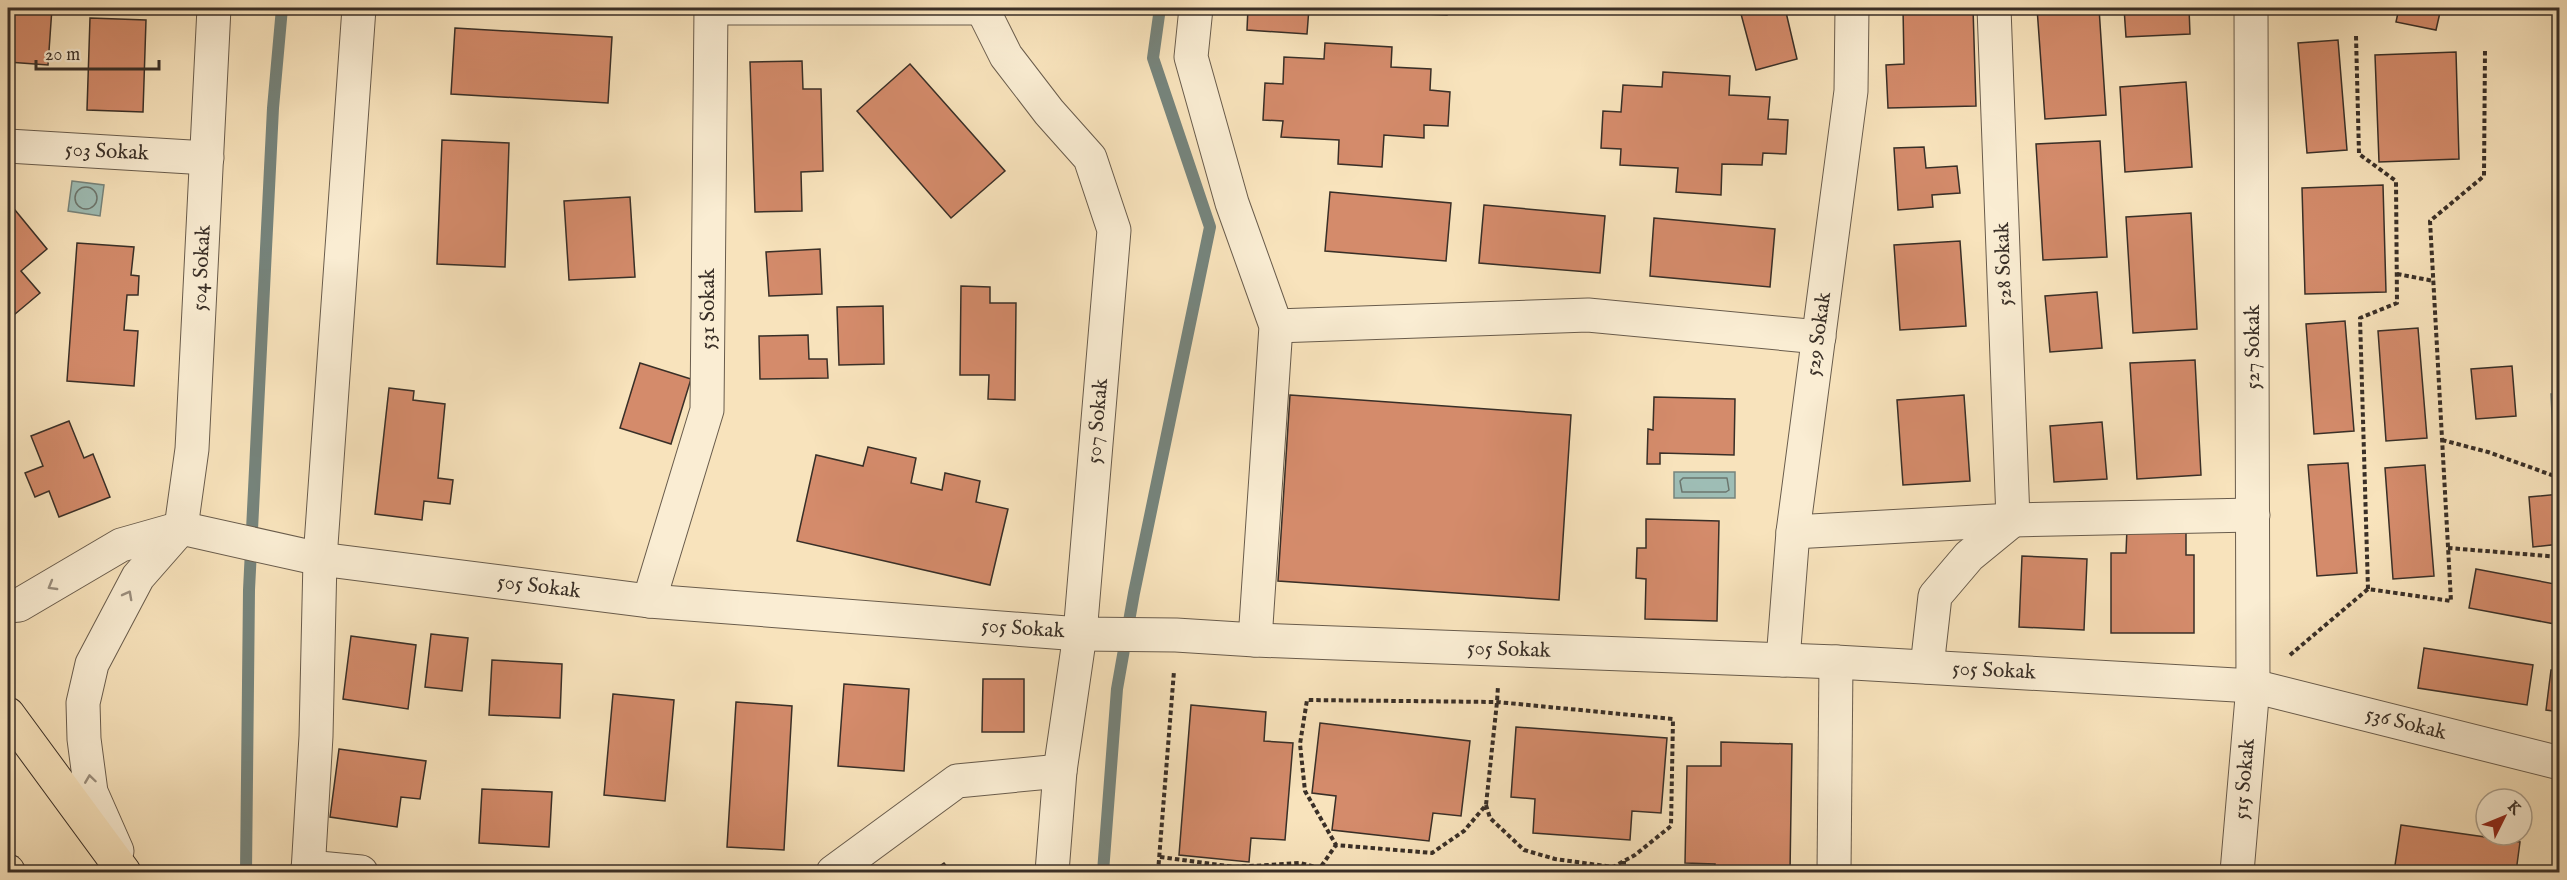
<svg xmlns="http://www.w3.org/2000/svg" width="2567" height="880" font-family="'IM FELL English',serif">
	<rect width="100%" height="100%" fill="#f8e3bc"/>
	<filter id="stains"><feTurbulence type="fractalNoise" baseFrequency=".00333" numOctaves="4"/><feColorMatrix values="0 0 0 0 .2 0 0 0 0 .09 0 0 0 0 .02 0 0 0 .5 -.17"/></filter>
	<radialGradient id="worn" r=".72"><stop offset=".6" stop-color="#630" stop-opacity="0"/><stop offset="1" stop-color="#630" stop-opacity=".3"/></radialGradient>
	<g fill="#9ebdb5" stroke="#76847c" stroke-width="1.5">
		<polygon points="72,181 104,185 100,216 68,211"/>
		<polygon points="2551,394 2559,394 2559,471 2555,472"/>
		<rect x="1674" y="472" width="61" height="26"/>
	</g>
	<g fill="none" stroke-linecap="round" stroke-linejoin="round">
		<g stroke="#6c766e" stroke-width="1.5">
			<circle cx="86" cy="198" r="11"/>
			<polygon points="1683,478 1727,478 1729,490 1726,492 1682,492 1680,481"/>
		</g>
		<g stroke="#76847c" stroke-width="12">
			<polyline points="246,872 249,590 273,108 282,8"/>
			<polyline points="1103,872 1117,689 1134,593 1210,227 1153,58 1160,8"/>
		</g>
	</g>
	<g fill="#d48b6b" stroke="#392f27" stroke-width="1.5">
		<polygon points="8,8 52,8 48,65 8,62"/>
		<polygon points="1248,8 1309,8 1307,34 1247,30"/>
		<polygon points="1403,8 1448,8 1447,15 1403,13"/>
		<polygon points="1622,8 1666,8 1666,14 1622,11"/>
		<polygon points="1766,8 1785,8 1797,59 1756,70 1741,14"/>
		<polygon points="1903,8 1973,8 1976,106 1888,108 1886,65 1904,64"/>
		<polygon points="2037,8 2099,8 2106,115 2045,119"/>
		<polygon points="2124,8 2189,8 2190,34 2126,37"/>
		<polygon points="2399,8 2441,8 2436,30 2396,22"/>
		<polygon points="90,18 146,20 143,112 87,110"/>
		<polygon points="455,28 612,37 608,103 451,94"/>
		<polygon points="2338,40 2347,150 2307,153 2298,43"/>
		<polygon points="1325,43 1392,47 1391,67 1431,69 1430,90 1450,92 1448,126 1424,125 1424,138 1384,135 1382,167 1338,164 1339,140 1281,137 1283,121 1263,120 1265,83 1283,84 1284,57 1324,59"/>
		<polygon points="2456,52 2459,159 2379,162 2375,55"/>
		<polygon points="802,61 803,89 821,89 823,171 801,172 802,211 755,212 750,62"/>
		<polygon points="910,64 1005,171 951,218 857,111"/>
		<polygon points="1663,72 1730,76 1729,95 1770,97 1768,119 1788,120 1786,154 1763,153 1762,165 1722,164 1721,195 1676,192 1678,168 1620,165 1621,149 1601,148 1603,111 1621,112 1623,85 1662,87"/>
		<polygon points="2186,82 2192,167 2125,172 2120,87"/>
		<polygon points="442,140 509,143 505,267 437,264"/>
		<polygon points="2100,141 2107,257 2043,260 2036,144"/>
		<polygon points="1924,147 1926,168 1957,166 1960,193 1932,195 1933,207 1898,210 1894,148"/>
		<polygon points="2383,185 2386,292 2305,294 2302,188"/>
		<polygon points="1330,192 1451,203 1446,261 1325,251"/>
		<polygon points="630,197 635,277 569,280 564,201"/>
		<polygon points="1484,205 1605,216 1600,273 1479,263"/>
		<polygon points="15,210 47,249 21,271 40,293 8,320 8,216"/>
		<polygon points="2191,213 2197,329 2133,333 2126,217"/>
		<polygon points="1654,218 1775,229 1770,287 1650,276"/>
		<polygon points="1960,241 1966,326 1900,330 1894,245"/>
		<polygon points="77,243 134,247 131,275 139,276 138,295 127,295 124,330 138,331 134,386 67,381"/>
		<polygon points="820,249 822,294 769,296 766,252"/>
		<polygon points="961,286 990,287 990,303 1016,303 1015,400 988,399 989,375 960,375"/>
		<polygon points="2097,292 2102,348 2050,352 2045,296"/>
		<polygon points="883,306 884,364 839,365 837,307"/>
		<polygon points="2345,321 2354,431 2314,434 2306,324"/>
		<polygon points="2418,328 2427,438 2386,441 2378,331"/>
		<polygon points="808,335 809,359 827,359 828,378 760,379 759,336"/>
		<polygon points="2195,360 2201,475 2137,479 2130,363"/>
		<polygon points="640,363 691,379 671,444 620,428"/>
		<polygon points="2512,366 2516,416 2476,419 2471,369"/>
		<polygon points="389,388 414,391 413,400 445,404 438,478 453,480 450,504 424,501 422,520 375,514"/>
		<polygon points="1290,395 1571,415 1559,600 1278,581"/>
		<polygon points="1964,395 1970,481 1903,485 1897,400"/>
		<polygon points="1654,397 1735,399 1734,455 1660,453 1660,464 1647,464 1648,429 1653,430"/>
		<polygon points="69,421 84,458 93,454 110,497 59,517 49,491 35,497 25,473 43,466 31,436"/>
		<polygon points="2102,422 2107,479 2054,482 2050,426"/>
		<polygon points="868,447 916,458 911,483 942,490 945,473 980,481 976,502 1008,509 990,585 797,541 816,455 863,466"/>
		<polygon points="2348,463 2357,573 2317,576 2308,465"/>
		<polygon points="2425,465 2434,576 2393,579 2385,468"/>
		<polygon points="2560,494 2560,544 2533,547 2529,497"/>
		<polygon points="1646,519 1719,521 1717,621 1645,619 1646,579 1636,578 1637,548 1646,548"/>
		<polygon points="2127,528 2186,529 2186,555 2194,555 2194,633 2111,633 2111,553 2126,553"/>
		<polygon points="2022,556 2087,559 2084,630 2019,627"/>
		<polygon points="2476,569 2560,585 2560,625 2469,608"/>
		<polygon points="431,634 468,638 462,691 425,687"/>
		<polygon points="351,636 416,645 408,709 343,699"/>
		<polygon points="2424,648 2533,665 2527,705 2418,688"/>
		<polygon points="492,660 562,664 560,718 489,715"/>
		<polygon points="2551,670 2560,671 2560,712 2546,710"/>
		<polygon points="983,679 1024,679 1024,732 982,732"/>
		<polygon points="844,684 909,689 904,771 838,766"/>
		<polygon points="613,694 674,700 665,801 604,795"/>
		<polygon points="736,702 792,706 784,850 727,847"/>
		<polygon points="1191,705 1266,712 1264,741 1293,743 1285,840 1251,838 1249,862 1179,855"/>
		<polygon points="1320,723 1470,741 1461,816 1433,813 1429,841 1332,830 1336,796 1312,793"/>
		<polygon points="1516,727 1667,738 1661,813 1632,811 1630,840 1533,833 1535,799 1511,797"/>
		<polygon points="1721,742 1792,744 1790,872 1714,872 1715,864 1685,863 1687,766 1721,766"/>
		<polygon points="339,749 426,761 420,799 401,797 397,827 330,817"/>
		<polygon points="482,789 552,792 549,847 479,843"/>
		<polygon points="2401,825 2520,842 2516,872 2394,872"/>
		<polygon points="944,863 951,872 931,872"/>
	</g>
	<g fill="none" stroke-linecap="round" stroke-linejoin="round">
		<g stroke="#695c4c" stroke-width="35">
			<g id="minor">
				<polyline points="711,8 983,8"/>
				<polyline points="982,8 1006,56 1049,112 1090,158 1114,230 1080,634 1060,771 1052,872"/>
				<polyline points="1196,8 1191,57 1232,203 1276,326 1255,640"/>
				<polyline points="8,146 207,158"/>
				<polyline points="1276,326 1588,315 1819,337"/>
				<polyline points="181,528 192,449 214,8"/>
				<polyline points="1793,532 2013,520 2253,515"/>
				<polyline points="649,601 707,410 711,8"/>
				<polyline points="8,606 19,605 121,545 181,528 320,559 649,601 1080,634 1176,635 1255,640 1836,662 2253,686 2560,763"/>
				<polyline points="1783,660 1793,532 1851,91 1852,8"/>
				<polyline points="1927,667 1935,596 1969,556 2013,520 1994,8"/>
				<polyline points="117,851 91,792 84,739 83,703 92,664 138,577 181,528"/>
				<polyline points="308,867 361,872"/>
				<polyline points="308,872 316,736 320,559 359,8"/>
				<polyline points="833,872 957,781 1060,771"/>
				<polyline points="1834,872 1836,662"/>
				<polyline points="2237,872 2253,686 2251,8"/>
			</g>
		</g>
		<g stroke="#392f27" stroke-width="35">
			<g id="highway">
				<polyline points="8,714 124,872"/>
				<polyline points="8,871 8,872"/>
			</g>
		</g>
		<g stroke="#392f27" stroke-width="4" stroke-dasharray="4.5 3" stroke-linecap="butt">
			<polyline points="2356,36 2359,154 2396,181 2397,303 2360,318 2368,589"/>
			<polyline points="2397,274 2434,281"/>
			<polyline points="2442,440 2488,452 2560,478"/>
			<polyline points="2448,548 2560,557"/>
			<polyline points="2290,655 2368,589 2451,601 2430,221 2484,176 2485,50"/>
			<polyline points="1486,805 1490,818 1524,850 1555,859 1613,867 1635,855 1671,826 1673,719 1497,702 1307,700 1300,744 1305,791 1336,845 1432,853 1464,831 1486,805 1497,702 1498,686"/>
			<polyline points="1160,857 1235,867 1300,863 1320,868"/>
			<polyline points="1158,872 1174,671"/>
			<polyline points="1323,872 1320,868 1336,845"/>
			<polyline points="1624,872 1624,861"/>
		</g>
		<use href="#minor" stroke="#faedd3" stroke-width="33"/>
		<use href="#highway" stroke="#f8e3bc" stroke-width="33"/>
	</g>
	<defs><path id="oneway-chevron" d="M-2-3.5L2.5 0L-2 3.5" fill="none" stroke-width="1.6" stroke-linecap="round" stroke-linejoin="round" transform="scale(1.5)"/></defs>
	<g stroke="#9a8e7d">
		<use href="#oneway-chevron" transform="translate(52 586) rotate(150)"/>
		<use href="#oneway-chevron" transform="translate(128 595) rotate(-62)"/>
		<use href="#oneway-chevron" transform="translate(90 779) rotate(-98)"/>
	</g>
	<g text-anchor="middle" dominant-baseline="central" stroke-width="4.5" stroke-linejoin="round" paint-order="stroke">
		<g font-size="21" fill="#392f27" stroke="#faedd3">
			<text transform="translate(107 152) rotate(3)">503 Sokak</text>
			<text transform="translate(2004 264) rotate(-92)">528 Sokak</text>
			<text transform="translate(202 268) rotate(-87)">504 Sokak</text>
			<text transform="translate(708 309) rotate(-90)">531 Sokak</text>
			<text transform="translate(1819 334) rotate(-82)">529 Sokak</text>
			<text transform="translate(2253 347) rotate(-90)">527 Sokak</text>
			<text transform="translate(1098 421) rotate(-85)">507 Sokak</text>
			<text transform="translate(539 587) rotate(7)">505 Sokak</text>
			<text transform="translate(1023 629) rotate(4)">505 Sokak</text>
			<text transform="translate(1509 650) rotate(2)">505 Sokak</text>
			<text transform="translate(1994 671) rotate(3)">505 Sokak</text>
			<text transform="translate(2406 724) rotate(14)">536 Sokak</text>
			<text transform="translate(2245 779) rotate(-85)">515 Sokak</text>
		</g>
	</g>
	<rect width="2567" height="880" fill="none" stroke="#f8e3bc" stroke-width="30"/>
	<rect x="9" y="9" width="2549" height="862" fill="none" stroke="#392f27" stroke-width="3"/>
	<rect x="15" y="15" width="2537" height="850" fill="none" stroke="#392f27" stroke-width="1.5"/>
	<g transform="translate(2504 817) rotate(47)"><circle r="28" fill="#faedd3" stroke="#ada18e" stroke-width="1.5"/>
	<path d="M0-4.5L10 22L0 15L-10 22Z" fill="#8f2418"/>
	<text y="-9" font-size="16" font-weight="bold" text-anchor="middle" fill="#392f27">K</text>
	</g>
	<path d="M36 60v9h123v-9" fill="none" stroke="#392f27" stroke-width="3"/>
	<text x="45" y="60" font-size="18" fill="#392f27" stroke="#faedd3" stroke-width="4.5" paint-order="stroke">20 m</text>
	<rect width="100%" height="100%" filter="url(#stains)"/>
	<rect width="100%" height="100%" fill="url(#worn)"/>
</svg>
